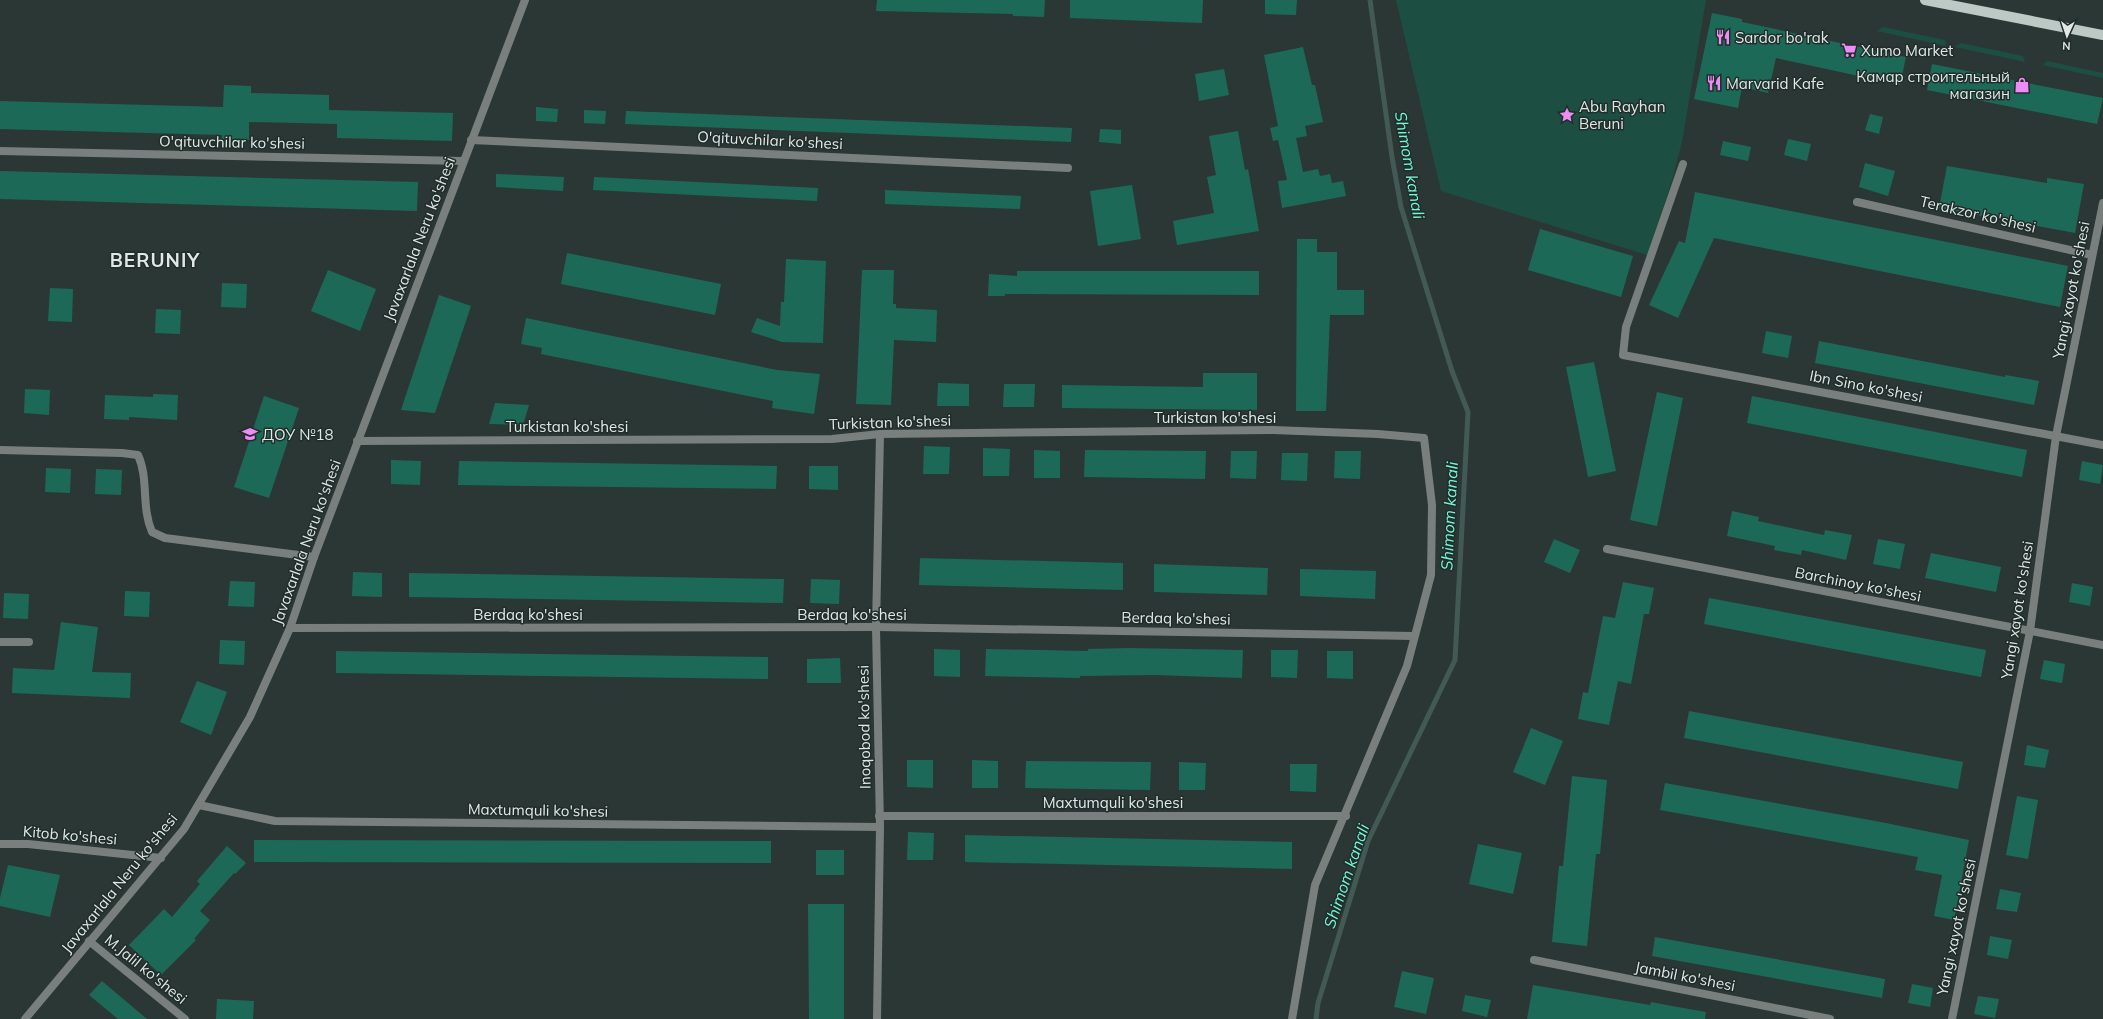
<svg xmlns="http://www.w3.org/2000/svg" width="2103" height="1019" font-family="Mulish,sans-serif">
	<rect width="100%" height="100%" fill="#2b3734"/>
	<g fill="#1d4e42">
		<polygon points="1396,0 1706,0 1682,142 1672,181 1647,255 1441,191"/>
		<polygon points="1883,27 1945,40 1946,46 1877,31"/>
		<polygon points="1961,43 2023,56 2025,62 1955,47"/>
		<polygon points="2047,61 2103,73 2103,78 2042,65"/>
	</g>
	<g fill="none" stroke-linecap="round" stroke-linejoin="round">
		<polyline stroke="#435a54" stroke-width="5" points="1316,1019 1318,1003 1368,841 1455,660 1468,412 1452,371 1401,207 1392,157 1370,0"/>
	</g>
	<g fill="#1d6958">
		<polygon points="877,0 1045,0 1044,17 1013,16 1013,14 876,11"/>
		<polygon points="1070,0 1203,0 1202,23 1070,18"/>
		<polygon points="1265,0 1297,0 1296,15 1265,14"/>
		<polygon points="1712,13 1742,19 1742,22 1906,57 1900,85 1776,58 1768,93 1742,87 1738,108 1694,99"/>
		<polygon points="1303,47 1312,85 1315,85 1323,122 1305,126 1307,136 1296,138 1303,172 1318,169 1320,176 1330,174 1332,183 1343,181 1346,196 1282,208 1278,181 1287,180 1278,140 1273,141 1270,128 1278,126 1264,55"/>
		<polygon points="1932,64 2103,98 2097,124 1927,90"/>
		<polygon points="1224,69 1229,95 1199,101 1195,74"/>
		<polygon points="224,85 251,86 251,93 329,95 329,110 453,113 452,141 337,138 337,124 249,122 249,140 222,139 222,135 0,129 0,101 223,107"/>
		<polygon points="536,107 558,109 557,122 536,121"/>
		<polygon points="584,110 606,111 605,124 584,123"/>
		<polygon points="626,111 1072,128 1071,142 625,124"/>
		<polygon points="1870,114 1883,117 1879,134 1865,130"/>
		<polygon points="1100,129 1121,130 1121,144 1099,142"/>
		<polygon points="1238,131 1245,170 1248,169 1259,231 1177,245 1173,221 1214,213 1207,177 1216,175 1209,136"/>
		<polygon points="1788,139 1811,144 1807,161 1784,155"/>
		<polygon points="1723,141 1751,147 1748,161 1720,155"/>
		<polygon points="1865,163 1895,171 1888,196 1859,187"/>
		<polygon points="1947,166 2047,183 2047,178 2084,184 2075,233 1939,208"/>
		<polygon points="0,171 418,182 417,211 0,199"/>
		<polygon points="496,174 564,177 563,191 496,187"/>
		<polygon points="594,177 818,188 817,201 593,190"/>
		<polygon points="1132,185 1141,239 1098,246 1090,191"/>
		<polygon points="885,190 1021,196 1020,209 885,204"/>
		<polygon points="1695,192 2068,266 2060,307 1714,238 1678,318 1649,305 1679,241 1685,243"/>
		<polygon points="1540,229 1633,256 1621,297 1528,270"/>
		<polygon points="1297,239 1317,239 1317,252 1337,252 1337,290 1364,290 1364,315 1330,315 1326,411 1296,411"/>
		<polygon points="567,253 721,284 715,315 561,284"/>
		<polygon points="786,259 826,261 823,343 782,342 751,332 757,318 780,326 781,302 784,302"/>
		<polygon points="328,270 376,289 360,331 311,311"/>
		<polygon points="862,270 894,270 893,304 896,304 896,308 937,310 936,342 894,340 891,405 856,404"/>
		<polygon points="1017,271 1259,271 1259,295 1005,294 1005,296 988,296 989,274 1017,276"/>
		<polygon points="222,283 247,284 246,308 221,307"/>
		<polygon points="50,288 73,289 72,322 48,321"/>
		<polygon points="439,295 471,306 435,413 401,410"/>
		<polygon points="156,309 181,310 180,334 155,333"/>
		<polygon points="526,318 777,370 820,374 814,414 772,408 773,401 541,354 542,348 521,344"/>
		<polygon points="1766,331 1792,336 1788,358 1762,353"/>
		<polygon points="1819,341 2005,377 2005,375 2039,381 2034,405 1815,363"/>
		<polygon points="1594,362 1616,471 1588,477 1566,367"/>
		<polygon points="1203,373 1257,373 1257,410 1062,408 1062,385 1203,387"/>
		<polygon points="938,383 969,384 969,406 937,406"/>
		<polygon points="1004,384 1035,384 1034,407 1003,407"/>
		<polygon points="25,389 50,390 49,415 24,413"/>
		<polygon points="1657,392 1683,398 1657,526 1630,520"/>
		<polygon points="153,394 178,395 177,420 129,417 129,420 104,419 105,395 153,397"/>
		<polygon points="264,396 299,408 269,498 234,487"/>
		<polygon points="1752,396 2027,450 2022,477 1747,423"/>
		<polygon points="495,403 529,405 523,425 489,424"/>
		<polygon points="924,446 950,447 949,474 923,474"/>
		<polygon points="983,448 1010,449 1009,476 983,476"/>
		<polygon points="1034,450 1060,451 1060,478 1034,478"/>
		<polygon points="1085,450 1206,451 1205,479 1084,477"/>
		<polygon points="1231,451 1257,451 1256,479 1230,478"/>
		<polygon points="1335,451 1361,451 1360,479 1334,478"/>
		<polygon points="1282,453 1308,453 1307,481 1281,480"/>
		<polygon points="391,460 421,461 420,485 391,484"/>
		<polygon points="459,461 777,466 776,489 458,485"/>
		<polygon points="2082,461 2103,465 2100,484 2079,480"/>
		<polygon points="809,466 838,466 838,490 809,489"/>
		<polygon points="46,468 71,469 70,493 45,492"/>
		<polygon points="96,469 122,470 121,495 95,494"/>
		<polygon points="1732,511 1759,517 1758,521 1824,535 1825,530 1852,535 1846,560 1802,550 1801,555 1774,550 1775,546 1727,536"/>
		<polygon points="1554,539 1580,550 1570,573 1544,562"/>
		<polygon points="1878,539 1905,544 1900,569 1873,564"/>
		<polygon points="1931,553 2001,567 1996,592 1925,578"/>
		<polygon points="920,558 1123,563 1123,590 919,585"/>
		<polygon points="1154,564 1268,568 1267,595 1154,592"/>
		<polygon points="1300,569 1376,571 1375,599 1300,596"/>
		<polygon points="353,572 382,573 382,597 352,596"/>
		<polygon points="409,573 784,579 783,603 409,597"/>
		<polygon points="811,579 840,580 839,604 810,603"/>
		<polygon points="230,581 255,582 254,607 228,606"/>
		<polygon points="1623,582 1654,588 1649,614 1644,614 1631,684 1618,681 1609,725 1578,719 1583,692 1588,693 1603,616 1615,618"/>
		<polygon points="2072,583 2093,587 2090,606 2069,602"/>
		<polygon points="125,591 150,592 149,617 124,616"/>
		<polygon points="4,593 29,594 28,619 3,618"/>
		<polygon points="1709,598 1986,650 1981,677 1704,624"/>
		<polygon points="61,622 98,627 92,672 131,673 130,698 12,693 13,668 54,670"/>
		<polygon points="220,640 245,641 244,665 219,664"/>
		<polygon points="1129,648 1243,650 1242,678 1155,675 1080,676 1080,678 985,676 986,649 1088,651 1088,649"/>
		<polygon points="934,649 960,650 960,677 934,676"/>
		<polygon points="1271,650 1298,650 1297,678 1271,677"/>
		<polygon points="336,651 768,657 768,679 336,673"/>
		<polygon points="1327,651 1353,651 1353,679 1327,678"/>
		<polygon points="840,658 841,683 807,683 807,659"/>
		<polygon points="2044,660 2065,664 2062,683 2040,679"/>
		<polygon points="197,681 227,692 211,735 180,722"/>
		<polygon points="1689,711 1963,762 1958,789 1684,738"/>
		<polygon points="1531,728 1563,741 1545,785 1513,772"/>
		<polygon points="2027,745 2049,750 2045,768 2024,765"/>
		<polygon points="907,760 933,760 933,788 907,787"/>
		<polygon points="972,760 998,761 998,788 972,788"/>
		<polygon points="1026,761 1151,762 1150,790 1025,788"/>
		<polygon points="1179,762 1206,763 1205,790 1179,790"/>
		<polygon points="1290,764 1317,764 1316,792 1290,791"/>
		<polygon points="1572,776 1607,780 1600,854 1596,854 1587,946 1552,942 1559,866 1563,866"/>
		<polygon points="1665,783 1881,822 1969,840 1954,920 1934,916 1942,875 1915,870 1918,857 1660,810"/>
		<polygon points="2017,796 2038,800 2028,859 2006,855"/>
		<polygon points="908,832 934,833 933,860 907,860"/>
		<polygon points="965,835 1292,842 1292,869 965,862"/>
		<polygon points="254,840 771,841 771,863 254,862"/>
		<polygon points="1478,844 1522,853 1513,894 1469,884"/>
		<polygon points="227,846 246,863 235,874 234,873 200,911 210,920 194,939 196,940 161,975 129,945 164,909 172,917 200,884 197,881"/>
		<rect x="816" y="850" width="28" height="25"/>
		<polygon points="8,865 60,875 50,917 0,906 0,898"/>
		<polygon points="2000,889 2021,893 2017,912 1996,909"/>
		<polygon points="808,904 844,904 844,1019 809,1019"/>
		<polygon points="1990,936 2012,940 2008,959 1987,955"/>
		<polygon points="1655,937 1885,979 1882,998 1652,956"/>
		<polygon points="1402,971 1434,978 1426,1014 1394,1007"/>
		<polygon points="102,981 147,1019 118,1019 89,995"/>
		<polygon points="1912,984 1933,988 1930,1007 1908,1003"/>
		<polygon points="1533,985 1650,1005 1651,1002 1672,1006 1706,1012 1705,1019 1527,1019"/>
		<polygon points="1465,995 1491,1000 1487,1017 1462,1011"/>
		<polygon points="1978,996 1999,999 1995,1018 1974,1014"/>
		<polygon points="217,999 254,1001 253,1019 216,1019"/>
	</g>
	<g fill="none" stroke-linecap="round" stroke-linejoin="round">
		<g stroke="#797f7d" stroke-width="8">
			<polyline points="471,140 1068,168"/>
			<polyline points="0,151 463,161"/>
			<polyline points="1683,164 1626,327 1623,355 2103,445"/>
			<polyline points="1857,202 2092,255"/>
			<polyline points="357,441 832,439 880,434 1273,430 1378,434 1424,438 1432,505 1431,575 1407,666 1315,885 1292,1019"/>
			<path d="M0,450L122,453L138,455C149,479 141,507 152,532L165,538L314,557"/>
			<polyline points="1607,549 2103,645"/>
			<polyline points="290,628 876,627 1414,636"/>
			<polyline points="0,642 29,642"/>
			<polyline points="199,805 275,821 880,827"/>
			<polyline points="879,816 1346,816"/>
			<polyline points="0,844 28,844 161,858"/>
			<polyline points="89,941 185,1019"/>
			<polyline points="1534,960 1830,1019"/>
			<polyline points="877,1019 880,827 876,627 880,434"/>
			<polyline points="1952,1019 2030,631 2056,436 2103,203"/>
		</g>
		<polyline stroke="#797f7d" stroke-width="8" points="25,1019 184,829 250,717 290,628 314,557 525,0"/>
		<polyline stroke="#bcc9c5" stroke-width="10" points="1925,0 2103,35"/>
	</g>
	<defs>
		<g id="restaurant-bare" transform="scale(1.2)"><path d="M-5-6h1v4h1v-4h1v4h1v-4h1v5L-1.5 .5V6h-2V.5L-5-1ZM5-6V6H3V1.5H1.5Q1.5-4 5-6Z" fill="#ef8bf7" stroke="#212d2a" stroke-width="2.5" paint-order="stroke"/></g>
		<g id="supermarket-bare" transform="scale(1.2)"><path d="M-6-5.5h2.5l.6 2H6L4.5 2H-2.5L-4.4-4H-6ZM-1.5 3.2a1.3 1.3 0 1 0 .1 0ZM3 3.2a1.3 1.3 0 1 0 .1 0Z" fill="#ef8bf7" stroke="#212d2a" stroke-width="2.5" paint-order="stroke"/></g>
		<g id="shop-bare" transform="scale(1.2)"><path d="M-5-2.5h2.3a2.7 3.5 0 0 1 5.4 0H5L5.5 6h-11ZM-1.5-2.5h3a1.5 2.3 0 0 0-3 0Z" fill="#ef8bf7" stroke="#212d2a" stroke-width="2.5" paint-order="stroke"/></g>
		<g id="sight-bare" transform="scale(1.2)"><path d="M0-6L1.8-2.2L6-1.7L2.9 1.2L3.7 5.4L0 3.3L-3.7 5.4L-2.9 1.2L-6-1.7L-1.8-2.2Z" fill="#ef8bf7" stroke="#212d2a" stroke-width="2.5" paint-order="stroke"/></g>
		<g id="school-bare" transform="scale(1.2)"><path d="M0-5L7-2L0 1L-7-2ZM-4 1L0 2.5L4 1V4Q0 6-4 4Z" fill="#ef8bf7" stroke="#212d2a" stroke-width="2.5" paint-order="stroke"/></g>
	</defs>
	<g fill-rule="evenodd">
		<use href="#restaurant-bare" x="1723" y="37"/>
		<use href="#supermarket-bare" x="1849" y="50"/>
		<use href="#restaurant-bare" x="1714" y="83"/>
		<use href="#shop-bare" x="2022" y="85"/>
		<use href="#sight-bare" x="1567" y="115"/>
		<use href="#school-bare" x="250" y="434"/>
	</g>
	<g text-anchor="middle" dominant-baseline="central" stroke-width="3" stroke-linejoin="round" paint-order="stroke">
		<g font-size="15" fill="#e0e8e6" stroke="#212d2a" text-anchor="start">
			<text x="1735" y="37">Sardor bo'rak</text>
			<text x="1861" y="50">Xumo Market</text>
			<text x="2010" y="76" text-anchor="end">Камар строительный<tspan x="2010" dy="17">магазин</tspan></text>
			<text x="1726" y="83">Marvarid Kafe</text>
			<text x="1579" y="106">Abu Rayhan<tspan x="1579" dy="17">Beruni</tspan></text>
			<text x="262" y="434">ДОУ №18</text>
		</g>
		<g font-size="15" fill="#e0e8e6" stroke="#212d2a">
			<text transform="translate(770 140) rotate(3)">O'qituvchilar ko'shesi</text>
			<text transform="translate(232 142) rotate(1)">O'qituvchilar ko'shesi</text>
			<text transform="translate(1978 214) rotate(13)">Terakzor ko'shesi</text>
			<text transform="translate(419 239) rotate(-69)">Javaxarlala Neru ko'shesi</text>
			<text transform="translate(2071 290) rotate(-79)">Yangi xayot ko'shesi</text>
			<text transform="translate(1866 386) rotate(11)">Ibn Sino ko'shesi</text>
			<text x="1215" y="417">Turkistan ko'shesi</text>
			<text transform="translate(890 422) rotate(-2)">Turkistan ko'shesi</text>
			<text x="567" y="426">Turkistan ko'shesi</text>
			<text transform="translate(306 542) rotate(-70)">Javaxarlala Neru ko'shesi</text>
			<text transform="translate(1858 584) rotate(11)">Barchinoy ko'shesi</text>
			<text transform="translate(2017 610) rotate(-81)">Yangi xayot ko'shesi</text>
			<text x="528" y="614">Berdaq ko'shesi</text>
			<text x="852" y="614">Berdaq ko'shesi</text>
			<text transform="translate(1176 618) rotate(1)">Berdaq ko'shesi</text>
			<text transform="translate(864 727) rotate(-91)">Inoqobod ko'shesi</text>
			<text x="1113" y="802">Maxtumquli ko'shesi</text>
			<text transform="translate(538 810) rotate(1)">Maxtumquli ko'shesi</text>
			<text transform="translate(70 835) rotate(5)">Kitob ko'shesi</text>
			<text transform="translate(119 883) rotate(-51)">Javaxarlala Neru ko'shesi</text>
			<text transform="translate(1956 927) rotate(-78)">Yangi xayot ko'shesi</text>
			<text transform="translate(146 969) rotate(39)">M.Jalil ko'shesi</text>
			<text transform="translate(1685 976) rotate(11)">Jambil ko'shesi</text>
		</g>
		<g font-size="16" font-style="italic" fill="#74f9d8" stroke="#212d2a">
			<text transform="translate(1410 165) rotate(80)">Shimom kanali</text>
			<text transform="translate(1449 516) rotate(-87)">Shimom kanali</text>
			<text transform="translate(1346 876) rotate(-71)">Shimom kanali</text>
		</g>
		<g font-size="19" font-weight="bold" letter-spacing="1" fill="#e0e8e6" stroke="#212d2a">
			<text x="155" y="260">BERUNIY</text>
		</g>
	</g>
	<g transform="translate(2067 36) rotate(183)" stroke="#212d2a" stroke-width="3" paint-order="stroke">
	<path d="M0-3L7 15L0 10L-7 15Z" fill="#e0e8e6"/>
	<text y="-6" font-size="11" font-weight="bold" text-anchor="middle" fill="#e0e8e6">N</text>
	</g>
</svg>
